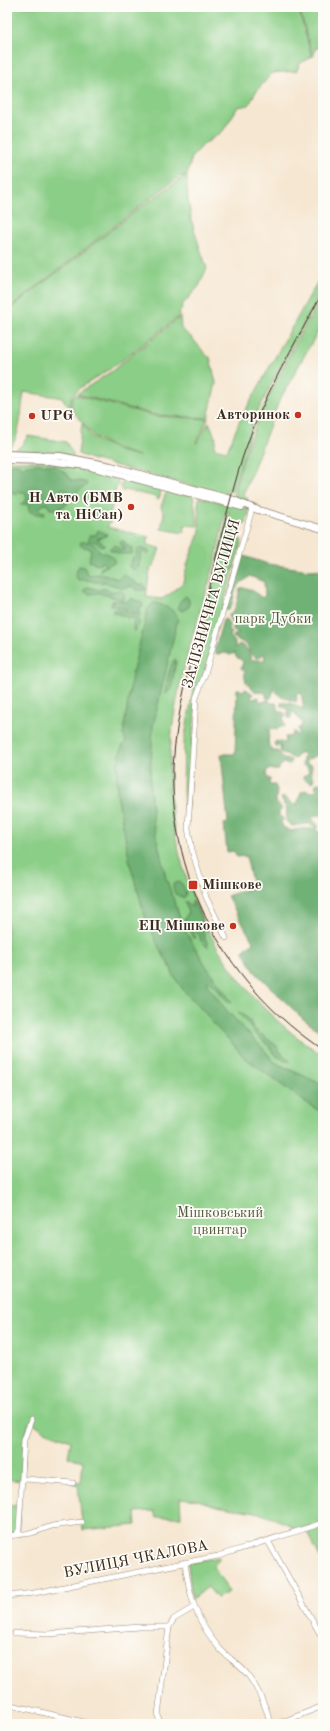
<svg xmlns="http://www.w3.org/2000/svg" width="330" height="1731" font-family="'Old Standard TT',serif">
	<rect width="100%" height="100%" fill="#fdfcf7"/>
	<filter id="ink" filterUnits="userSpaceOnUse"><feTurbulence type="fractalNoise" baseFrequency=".025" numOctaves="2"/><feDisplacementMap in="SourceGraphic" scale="8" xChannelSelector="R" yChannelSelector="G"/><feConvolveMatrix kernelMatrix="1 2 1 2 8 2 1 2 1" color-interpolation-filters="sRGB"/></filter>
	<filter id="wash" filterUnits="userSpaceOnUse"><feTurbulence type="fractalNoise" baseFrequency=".012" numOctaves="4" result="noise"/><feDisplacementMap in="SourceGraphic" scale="16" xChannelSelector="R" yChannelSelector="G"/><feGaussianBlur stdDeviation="0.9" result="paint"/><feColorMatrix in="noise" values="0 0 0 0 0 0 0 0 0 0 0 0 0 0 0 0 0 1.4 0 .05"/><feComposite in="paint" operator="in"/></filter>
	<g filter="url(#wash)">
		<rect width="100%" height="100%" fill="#f6e7d2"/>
		<g fill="#8bce87" stroke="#637c52">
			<polygon points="7,7 298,7 311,54 310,58 299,64 297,71 272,73 255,93 249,105 238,107 223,131 203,145 192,157 187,175 179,177 145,202 7,310"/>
			<polygon points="299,7 323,7 323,51 321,48 315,48 314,56 311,57 312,54"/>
			<path d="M185,176L187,177C186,209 196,238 207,268L199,286L183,304L178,317L119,363L80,388L71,398L70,408L62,398L58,397L24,392C21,408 21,441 7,450V311L145,204Z"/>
			<polygon points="323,272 323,289 273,381 255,417 232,492 226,491 226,495 91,459 78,454 82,423 92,437 119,451 139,456 119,450 94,436 72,410 72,398 76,395 155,416 208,419 196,443 197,443 209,422 214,434 214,438 216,437 214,448 227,451 241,418"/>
			<path d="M323,294V332L317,333L279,401L243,495L248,499L247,502L258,505L257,507L233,498C249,423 286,361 323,294Z"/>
			<polygon points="180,317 181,329 192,338 208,357 210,357 216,383 208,418 155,415 77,394 112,371"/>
			<polygon points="28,436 66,442 74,456 42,452 13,452 21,446"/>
			<path d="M7,461H43L113,474L118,481V486L116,488L110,515L111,521L107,527L149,537L147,545L160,548L155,563L150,570L146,597L162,599L173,592L183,582L188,562L200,531L198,506L199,497L248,509L249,511L246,524L237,522L233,538L242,540L204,673L196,695L186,827L183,793L184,742L210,594L229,512L227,511C220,531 218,553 212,573C195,628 176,684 171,741C160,865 216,989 323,1055V1522L293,1531L291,1525L256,1512L216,1506L198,1500L180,1498L181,1517H156L154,1511L135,1512L136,1525L83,1530L78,1486L73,1484V1482L81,1483L83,1461L68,1457L71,1441L45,1431L33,1423L28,1424L21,1481L7,1479Z"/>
			<path d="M127,480L158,488C162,492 161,497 157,500V497L124,490L123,492L121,489V484Z"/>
			<polygon points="169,490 193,496 198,526 185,525 184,533 161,529 164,513 161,507 165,495"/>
			<polygon points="7,1505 20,1506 18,1532 7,1535"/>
			<polygon points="323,1525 323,1563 306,1530"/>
			<polygon points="219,1557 219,1560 213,1566 229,1592 217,1598 208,1587 192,1599 188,1563"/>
		</g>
		<g fill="#70b174" stroke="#566e49">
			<path d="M7,464H18L23,468L26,465L41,464L56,466L67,474L71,480L86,482L87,485L78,491L72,500L66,496L68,492L67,490L62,488L61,490L63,495L62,500L63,501L67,500V504L58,509H50L48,505L45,504L39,508L40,511L45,512L44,515C41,515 30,513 29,511L28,504L20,505L27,499L25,492H19L16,495L11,491L10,500L7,501Z"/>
			<path d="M98,530L107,534L106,536L97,539L105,545L101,546L94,541L92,543L98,548L99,551C106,553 116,554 114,563L109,564L100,571V569L105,564L103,562L98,565L89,561L91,549L81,546L80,543L81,542H89V535H96Z"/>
			<polygon points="121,541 124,541 127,546 132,548 132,554 121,554 110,550 110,548 116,545 120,550 125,550 120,543"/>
			<path d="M139,548L148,550L150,553L148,555L144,552L141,553L139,567L135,570L129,567C129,563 133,557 136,556L137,550Z"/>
			<path d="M244,556L268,564L310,570L323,569V758L318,755L306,760L307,764L312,765L311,775L314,778L312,783L304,779L303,776L309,773L307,767L302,765L304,753H298L295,759L281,753L280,749L281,746L276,747L274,744L276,741L284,743L286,741L285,737L292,736L293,732H295L297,735L299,734L298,728L301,727L302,723L294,712L292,713L291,718H288V709L282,707L281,705V703C288,702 298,705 304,709L301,693L296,694L297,698L296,702L280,696L274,690L271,698L267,699L265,692L262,693L259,691L256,692C249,686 243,682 245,671L241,669L243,661L236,657L235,653L230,655L226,653L216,654L214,652L223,620L226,619L229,625V630L232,633L230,636L235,642V648L239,644C247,647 251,653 251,660H265L264,654H262L261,657L256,658L250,652L247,645L233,637L234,635L238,634V632L233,631V625L228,616C238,609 237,599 240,588C251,587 254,592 262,598L265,595L264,582L250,576C246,581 239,582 237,587C233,594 234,603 229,610H225L239,561Z"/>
			<path d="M79,566L84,567L88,575L100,574L119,579L123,574L139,585H144L146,590H136L132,586L123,588L103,582L101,583L87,580H78C75,578 76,569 79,566Z"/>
			<polygon points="88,587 98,590 106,588 109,592 121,590 125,595 123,600 99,593 89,594 83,591"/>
			<path d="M186,596L189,600V607L182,611L178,608C178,601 182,600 186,596Z"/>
			<polygon points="131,598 142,603 143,606 137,609 140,611 138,620 140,623 135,631 133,630 134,618 128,618 112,612 114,609 133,614 137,613 111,605 113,600 127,602"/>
			<path d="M153,603C160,603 176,610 178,618L153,726L150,782L153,822L166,878L184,929L208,969L231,1001V1003C221,998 218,985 208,981L207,983L208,986L228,1012L268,1054L274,1062L323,1085V1113L309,1105L245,1058L229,1040L212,1023L206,1014L184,991L173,975L171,968L159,948L145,916L130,864L117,794V765L122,747L126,741L123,735L132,674L148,609Z"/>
			<path d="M175,659L176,661L171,689L166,694C164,688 171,662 175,659Z"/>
			<path d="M237,689H240L242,691L246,689L253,694L251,697L253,699L259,697V701L262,702L269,700L270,703H276L278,710L286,714L283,719L285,727L280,726L277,730L270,728L268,742L273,751H278L283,759L291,760V763L289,765L283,763L281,766H279V770H273L270,769L266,772L267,778L270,779L269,785H275L277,790L276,802L282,809L279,812V816L284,819L281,822L283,827L291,831C301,828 315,826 323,835V1034L302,1018L255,972L243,951L253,942L227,896L253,887L246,856L237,857L234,851L227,852L224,824L228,823L221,754H235Z"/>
			<path d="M317,783L323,784V815H317L312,818V820L318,825V828L316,829L309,824L292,826L286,821L287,810L281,798H286L294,805L297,804L301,792L307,790C310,793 314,792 317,790L315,786Z"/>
			<polygon points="179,882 183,885 186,894 184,898 175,894 173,887 173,884"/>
			<polygon points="192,900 207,930 202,931 207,942 208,948 201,941 199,934 193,931 192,932 196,937 195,939 193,938 184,920 188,913 185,902 187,902 192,908"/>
			<polygon points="238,1013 242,1014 249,1020 254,1029 277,1046 281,1053 290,1061 285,1061 274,1054 269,1046 255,1034 244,1019"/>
		</g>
	</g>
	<g filter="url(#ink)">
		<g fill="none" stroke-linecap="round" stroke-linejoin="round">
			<g stroke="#988878" stroke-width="6">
				<g id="minor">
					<polyline points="226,938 206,897 192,850 188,828 196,698 205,674 252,509"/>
					<polyline points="23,1480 26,1479 73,1483"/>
					<polyline points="16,1535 32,1533 52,1526 82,1522"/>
					<polyline points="7,1536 16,1535 19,1530 24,1440 31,1420"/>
					<polyline points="268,1541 323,1639"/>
					<path d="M185,1562C189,1596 197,1623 220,1649C228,1658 240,1665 247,1674C258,1688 266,1707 271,1724"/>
					<polyline points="7,1596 34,1593 218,1556 323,1523"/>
					<polyline points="15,1633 48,1634 140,1627 169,1627"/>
					<polyline points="7,1704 92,1724"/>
					<polyline points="7,1714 10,1706"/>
					<polyline points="160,1724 158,1715 169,1627 174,1619 194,1607"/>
					<polyline points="277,1724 323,1706"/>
				</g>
			</g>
			<g stroke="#988878" stroke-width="8">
				<g id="major">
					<polyline points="7,454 60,456 111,466 234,500 255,509 323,529"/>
					<polyline points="7,460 49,461 87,466 242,507"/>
				</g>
			</g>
			<use href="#minor" stroke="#fff" stroke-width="5"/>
			<use href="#major" stroke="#fff" stroke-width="6"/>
			<path stroke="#3b2a1e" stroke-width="1" d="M323,292C294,345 262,398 243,456C228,504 217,554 205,603C192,657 176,711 173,767C169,881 229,988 323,1050"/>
		</g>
	</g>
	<g fill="#c8321e" stroke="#fdfcf7" stroke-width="1.5">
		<circle cx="298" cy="415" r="4"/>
		<circle cx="32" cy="416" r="4"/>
		<circle cx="131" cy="507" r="4"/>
		<rect x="188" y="880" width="10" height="10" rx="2"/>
		<circle cx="233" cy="926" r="4"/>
	</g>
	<g text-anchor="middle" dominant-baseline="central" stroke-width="3.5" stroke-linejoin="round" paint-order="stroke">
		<g font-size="15" font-weight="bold" fill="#3b2a1e" stroke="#fdfcf7" text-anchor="end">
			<text x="290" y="415">Авторинок</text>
			<text x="40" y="416" text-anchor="start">UPG</text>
			<text x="123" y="498">Н Авто (БМВ<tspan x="123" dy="17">та НіСан)</tspan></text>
			<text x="202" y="885" text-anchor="start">Мішкове</text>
			<text x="225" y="926">ЕЦ Мішкове</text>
		</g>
		<g font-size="15" fill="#3b2a1e" stroke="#fdfcf7">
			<text transform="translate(212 604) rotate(-74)">ЗАЛІЗНИЧНА ВУЛИЦЯ</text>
			<text transform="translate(136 1560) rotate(-11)">ВУЛИЦЯ ЧКАЛОВА</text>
		</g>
		<g font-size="15" fill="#535b3e" stroke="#fdfcf7">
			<text x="273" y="619">парк Дубки</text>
			<text x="220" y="1213">Мішковський<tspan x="220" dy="17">цвинтар</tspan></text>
		</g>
	</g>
	<rect width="330" height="1731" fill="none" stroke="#fdfcf7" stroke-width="24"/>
</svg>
